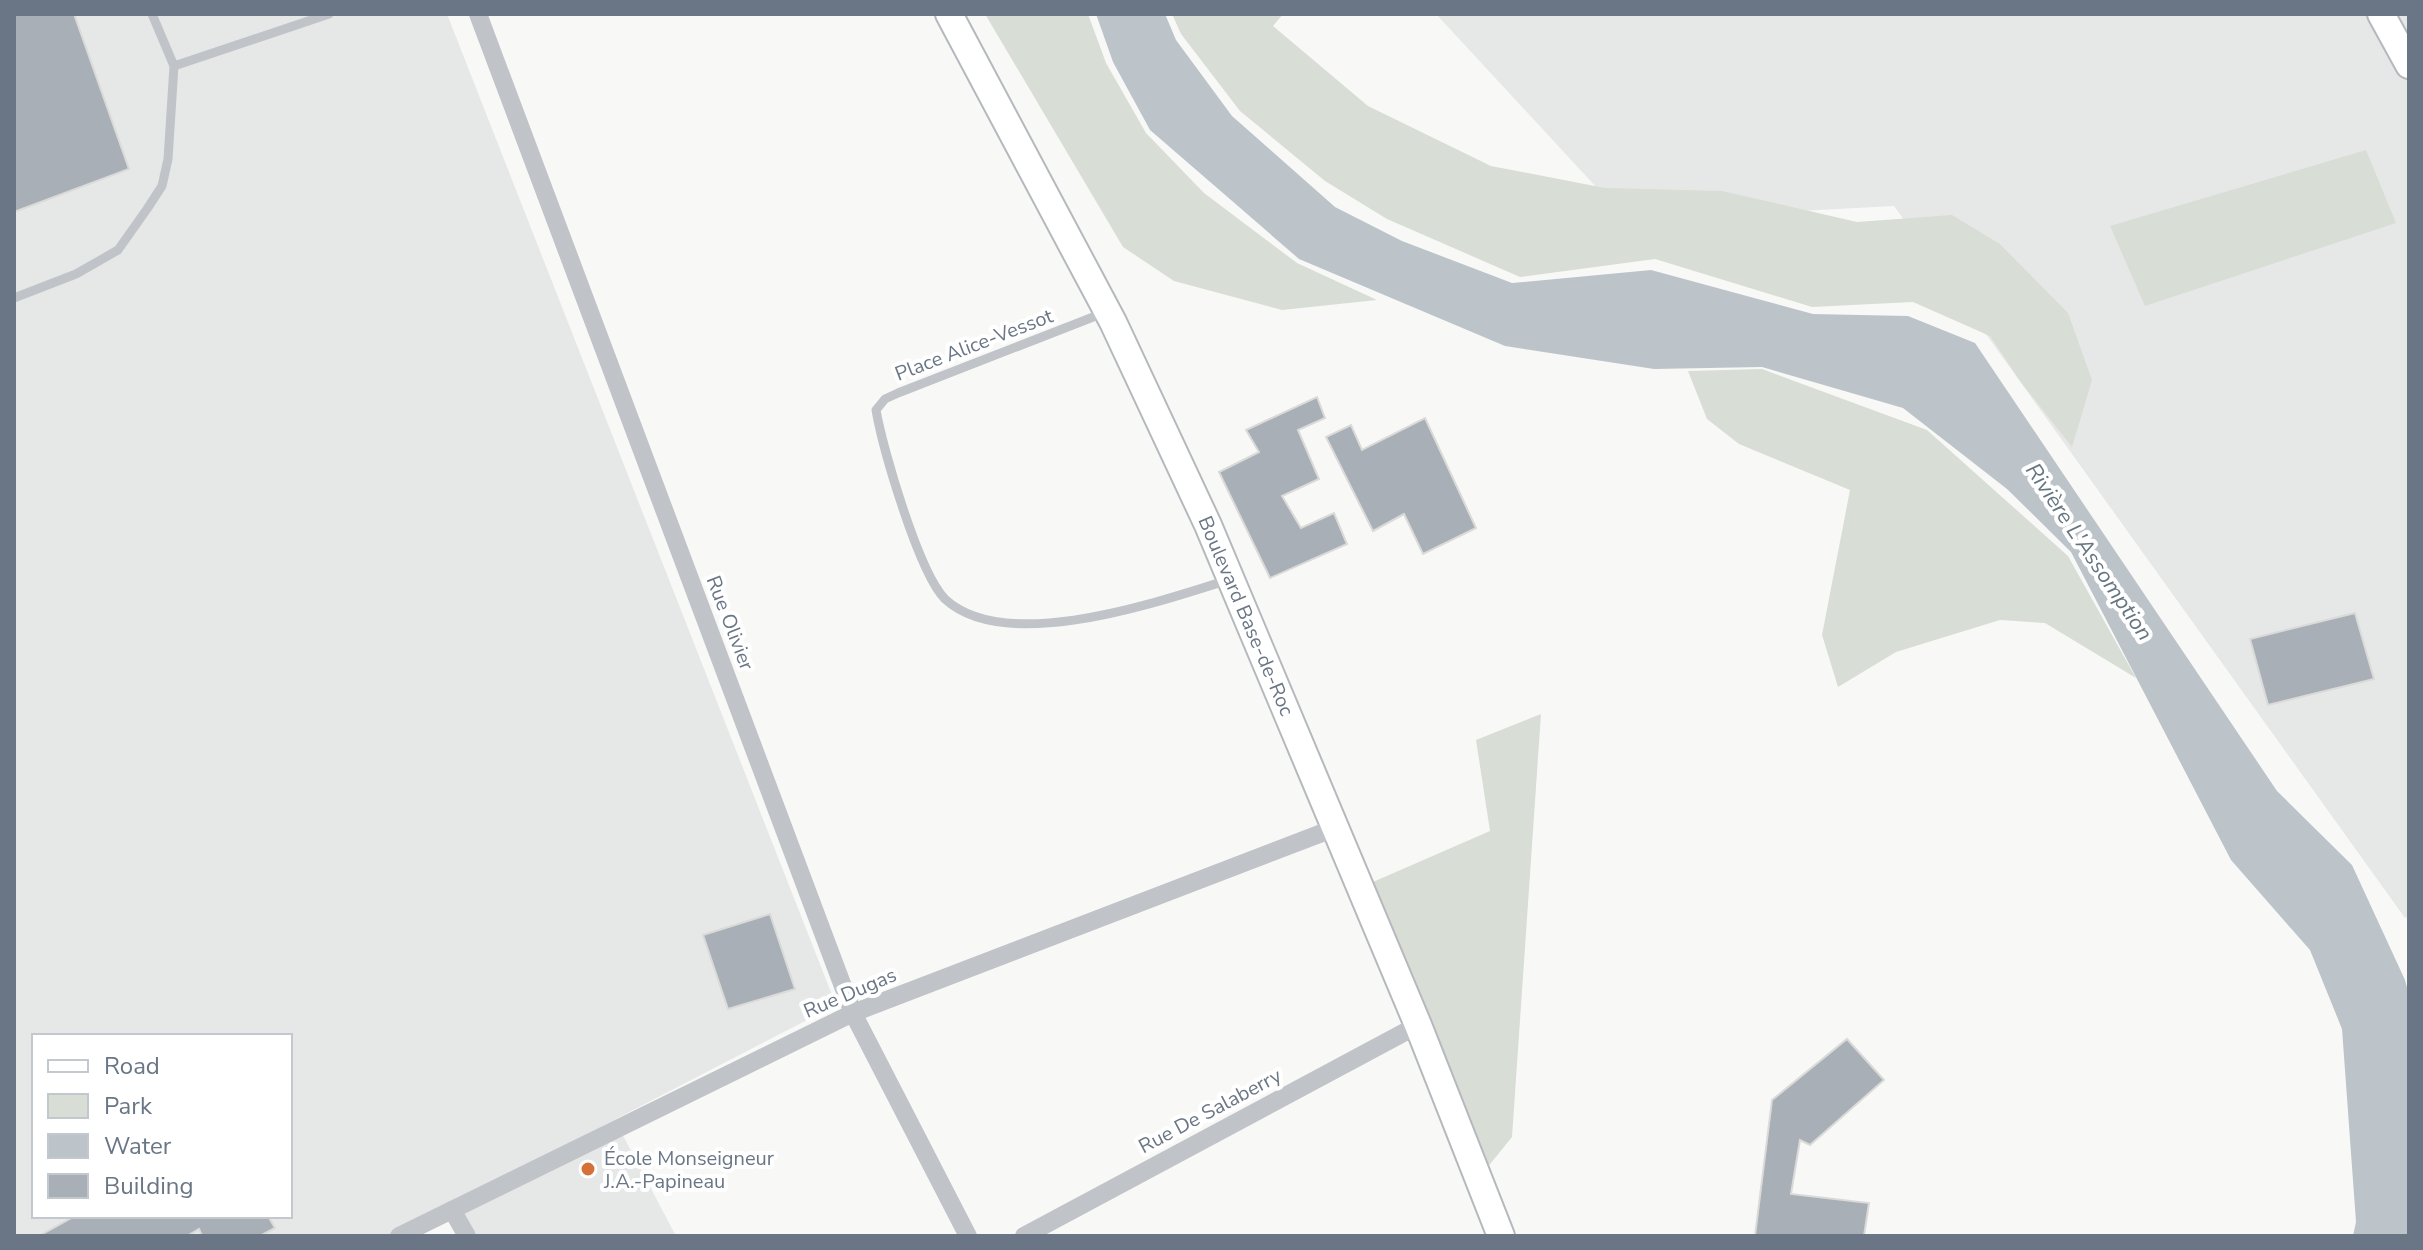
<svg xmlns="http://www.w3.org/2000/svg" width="2423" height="1250" font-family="'Nunito Sans',sans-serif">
	<rect width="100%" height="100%" fill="#f8f9f7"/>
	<g fill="#e6e8e7" fill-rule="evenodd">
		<path d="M14,14H447L836,1005L390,1236H14ZM34,1036H290V1216H34Z"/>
		<polygon points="1436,14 2409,14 2409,916 2405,918 1894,206 1724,215 1609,201"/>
		<polygon points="619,1128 676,1236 467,1236 452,1210"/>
	</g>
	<g fill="#d8ddd6">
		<polygon points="985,14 1088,14 1106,63 1146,133 1204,193 1297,263 1377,300 1282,310 1174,281 1123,247"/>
		<polygon points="1172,14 1283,14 1273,26 1368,106 1491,166 1605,188 1722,191 1857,222 1952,215 2000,244 2068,313 2092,380 2072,447 2020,381 1990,336 1913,302 1812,307 1655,259 1520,277 1387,219 1325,181 1240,111 1181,34"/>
		<polygon points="2366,150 2396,223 2145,306 2110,226"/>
		<polygon points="1762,369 1927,430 2068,556 2136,678 2045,623 2000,620 1896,652 1838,687 1822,635 1850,490 1739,444 1707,419 1688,371"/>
		<polygon points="1541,714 1512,1137 1482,1174 1366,885 1490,831 1476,740"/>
	</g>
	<polygon fill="#bcc4ca" points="1096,14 1165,14 1176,40 1232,116 1335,207 1402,241 1512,283 1651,270 1813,314 1908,316 1975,343 2277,791 2352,865 2405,980 2409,995 2409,1236 2353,1236 2356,1222 2342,1029 2310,950 2231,860 2071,552 2007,489 1903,408 1762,367 1654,369 1505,346 1299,259 1150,130 1113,62"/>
	<g fill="#a9afb6" stroke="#dadad9" stroke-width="2">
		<polygon points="14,14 74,14 129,169 14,212"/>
		<polygon points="1317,397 1325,418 1298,430 1319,479 1282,496 1301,528 1334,513 1347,544 1270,578 1219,472 1259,452 1246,430"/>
		<polygon points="1425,418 1476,528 1423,554 1404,514 1373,531 1326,437 1351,425 1362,450"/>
		<polygon points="2355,613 2374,679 2268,705 2250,639"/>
		<polygon points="770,914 795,989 728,1009 703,935"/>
		<polygon points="1847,1039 1884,1080 1810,1145 1800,1140 1791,1194 1869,1203 1864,1236 1755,1236 1772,1100"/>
		<polygon points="75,1216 268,1216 275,1228 260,1236 202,1236 199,1229 187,1236 39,1236"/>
	</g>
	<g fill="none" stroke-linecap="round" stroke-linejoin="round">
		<g stroke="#b5b9be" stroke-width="30">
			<g id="secondary">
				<polyline points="949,14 1113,322 1208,525 1418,1025 1501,1236"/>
				<polyline points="2381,14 2409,65"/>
			</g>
		</g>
		<g stroke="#c0c4c8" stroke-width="9">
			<polyline points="152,14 174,66"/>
			<polyline points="14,298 76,274 118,250 147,209 162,186 168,159 174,66 329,14"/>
			<path d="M1106,312L898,393L885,399L876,410C883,450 919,573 945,599C1005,655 1158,602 1228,580"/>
		</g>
		<g stroke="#c0c4c8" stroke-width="18">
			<polyline points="478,14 853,1013 968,1236"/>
			<polyline points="452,1210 467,1236"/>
			<polyline points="399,1236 853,1013 1335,828"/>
			<polyline points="1024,1236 1418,1025"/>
		</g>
		<use href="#secondary" stroke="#fff" stroke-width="26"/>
	</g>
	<circle fill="#d67039" stroke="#fff" stroke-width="3" cx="588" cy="1169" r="8"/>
	<g text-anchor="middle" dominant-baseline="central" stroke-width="8" stroke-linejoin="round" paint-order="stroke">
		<g font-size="20" fill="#6a7685" stroke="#fff">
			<text transform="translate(974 345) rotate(-21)">Place Alice-Vessot</text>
			<text transform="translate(1246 616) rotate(67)">Boulevard Base-de-Roc</text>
			<text transform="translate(730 623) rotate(69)">Rue Olivier</text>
			<text transform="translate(850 993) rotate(-23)">Rue Dugas</text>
			<text transform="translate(1210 1111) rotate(-28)">Rue De Salaberry</text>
		</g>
		<g font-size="20" fill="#6a7685" stroke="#fff" text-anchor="start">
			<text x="604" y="1158">École Monseigneur<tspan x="604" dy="23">J.A.-Papineau</tspan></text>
		</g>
		<g font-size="22" font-style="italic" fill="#667680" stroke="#fff">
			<text transform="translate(2089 552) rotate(56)">Rivière L'Assomption</text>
		</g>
	</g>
	<rect width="2423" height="1250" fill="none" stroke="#6a7685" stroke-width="32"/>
	<rect x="32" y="1034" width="260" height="184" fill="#ffffff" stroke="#c3c8ce" stroke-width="2"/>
	<rect x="48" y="1060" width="40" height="12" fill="#ffffff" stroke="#c3c8ce" stroke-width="2"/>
	<text x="104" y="1074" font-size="24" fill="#6a7685">Road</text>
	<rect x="48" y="1094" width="40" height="24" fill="#d8ddd6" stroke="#c3c8ce" stroke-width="2"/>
	<text x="104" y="1114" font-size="24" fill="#6a7685">Park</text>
	<rect x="48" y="1134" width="40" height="24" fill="#bcc4ca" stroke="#c3c8ce" stroke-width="2"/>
	<text x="104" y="1154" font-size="24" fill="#6a7685">Water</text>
	<rect x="48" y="1174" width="40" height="24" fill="#a9afb6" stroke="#c3c8ce" stroke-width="2"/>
	<text x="104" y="1194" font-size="24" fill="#6a7685">Building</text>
</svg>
